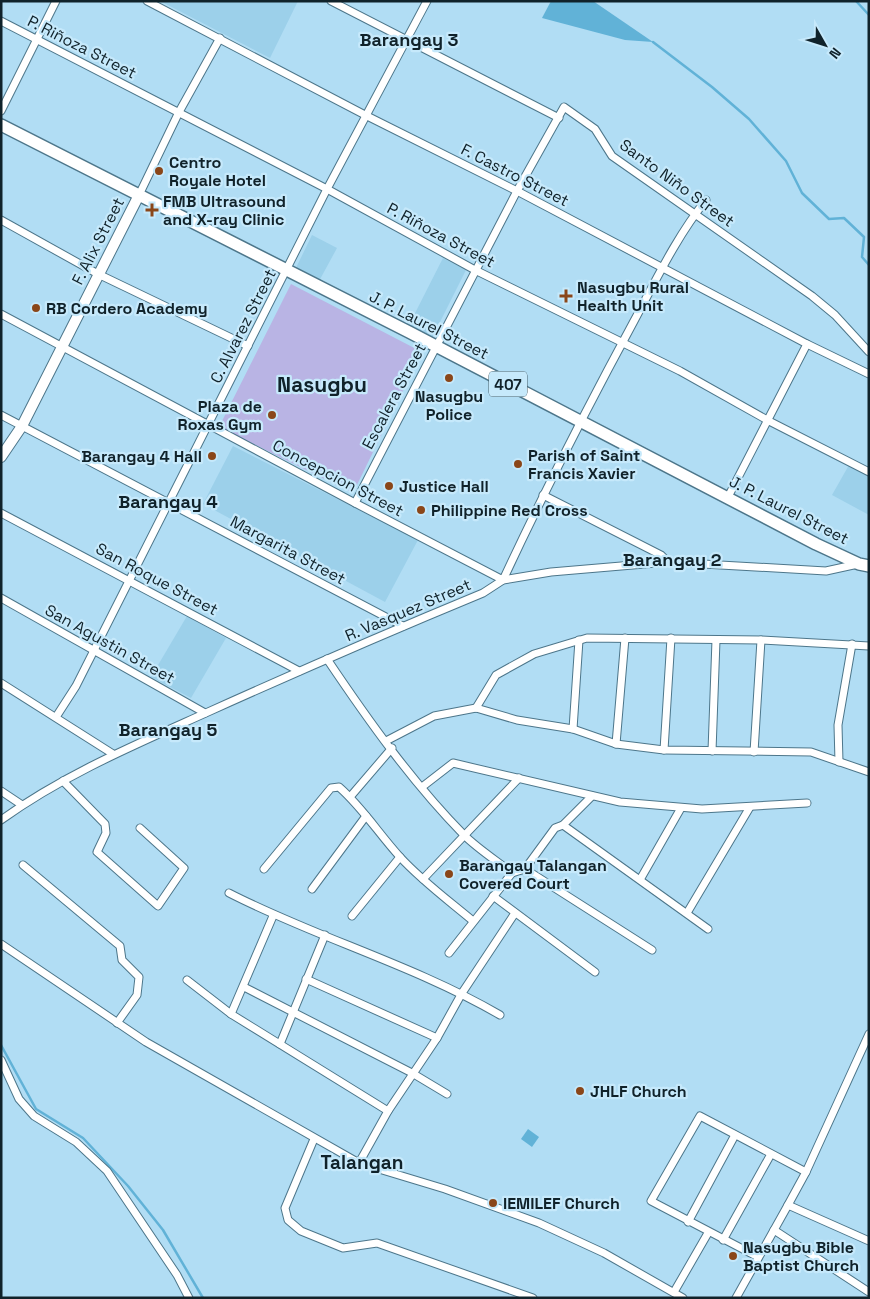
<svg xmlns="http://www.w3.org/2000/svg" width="870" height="1299" font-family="'Space Grotesk',sans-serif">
	<rect width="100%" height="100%" fill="#b1ddf4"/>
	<g fill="#9cd0ea">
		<polygon points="160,1 298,1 270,58"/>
		<polygon points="312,235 337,248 318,283 294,272"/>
		<polygon points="443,258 466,270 432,338 409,325"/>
		<polygon points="233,446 418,540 385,602 203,504"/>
		<polygon points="849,465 869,475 869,515 832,495"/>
		<polygon points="187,616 226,638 191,698 151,677"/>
	</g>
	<polygon fill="#b9b4e4" points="291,284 422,352 353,493 219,427"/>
	<g fill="#61b2d7">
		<polygon points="551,1 593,1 653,42 625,40 542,18"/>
		<polygon points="528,1129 539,1137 532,1147 521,1139"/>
	</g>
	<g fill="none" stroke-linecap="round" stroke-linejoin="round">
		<g stroke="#61b2d7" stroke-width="2.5">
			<polyline points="856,1 869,15"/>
			<polyline points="653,42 712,87 749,119 786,161 802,193 829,219 844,218 864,237 862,257 869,265"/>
			<polyline points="1,1045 36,1109 83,1138 128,1186 163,1230 203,1298"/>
		</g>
		<g stroke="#4d768a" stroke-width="9">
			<g id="street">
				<polyline points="147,1 367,116 517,191 807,344 869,374"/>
				<polyline points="331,1 559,118"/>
				<polyline points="1,21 327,189 475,270 680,371 769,421 869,472"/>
				<polyline points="1,111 56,1"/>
				<polyline points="139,195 179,112 220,38"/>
				<polyline points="1,220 98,274 248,346"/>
				<path d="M1,314L355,503L503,580C544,492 588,406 634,321C656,280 677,236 706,200"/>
				<polyline points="1,415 403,626"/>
				<polyline points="543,495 661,555 668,562"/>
				<polyline points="728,497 807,344"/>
				<polyline points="355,503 517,191 564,107 595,129 612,156 812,296 835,315 869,352"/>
				<polyline points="1,513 299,671"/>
				<polyline points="1,598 205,713"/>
				<path d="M327,659C368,720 412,782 464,835C478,849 497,861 512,873L525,869L652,950"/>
				<polyline points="1,683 113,754"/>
				<polyline points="476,708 496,675 534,654 587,638 761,640 869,646"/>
				<polyline points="56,717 76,686 327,189 427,1"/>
				<polyline points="573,729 579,640"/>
				<polyline points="386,741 434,716 476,708 517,720 573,729 616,744 664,750 811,752 869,772"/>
				<polyline points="616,744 625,638"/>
				<polyline points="664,750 671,638"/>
				<polyline points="712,751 716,640"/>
				<polyline points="754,752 761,640"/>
				<polyline points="839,762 838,725 852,644"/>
				<polyline points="63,781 105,824 106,833 97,852 158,906 184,868 140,828"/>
				<polyline points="422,787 453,763 620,802 702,809 807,803"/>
				<polyline points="1,791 22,805"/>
				<polyline points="592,796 563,825 708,929"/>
				<polyline points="350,797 392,748"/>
				<path d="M1,820C65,774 137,744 208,712C299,671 391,631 483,593L503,580L551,572L668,562L826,571L858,564"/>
				<polyline points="23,865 120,946 122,960 139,977 137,995 117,1023"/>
				<path d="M264,869L331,788L339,787C362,807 379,834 400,857C422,881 448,900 473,921"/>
				<polyline points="525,869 555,828 563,825"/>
				<polyline points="641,878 681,808"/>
				<polyline points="423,879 519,778"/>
				<polyline points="312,889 366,816"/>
				<path d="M229,893C317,938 414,965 500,1015"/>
				<polyline points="493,896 595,972"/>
				<polyline points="687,913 750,807"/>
				<polyline points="273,916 231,1014 388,1111"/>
				<polyline points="352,916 400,857"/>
				<polyline points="1,944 146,1042 359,1163 445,1189 539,1223 604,1253 683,1298"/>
				<polyline points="449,953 512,873"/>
				<polyline points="306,979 437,1038"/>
				<polyline points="187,980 231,1014"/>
				<polyline points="244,987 412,1073 447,1094"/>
				<polyline points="280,1044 325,935"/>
				<polyline points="1,1060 19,1099 34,1116 76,1142 107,1171 177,1275 189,1298"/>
				<polyline points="314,1139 285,1208 288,1220 301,1231 343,1248 377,1243 533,1298"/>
				<polyline points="359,1163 388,1111 437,1038 462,993 515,913"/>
				<polyline points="806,1172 869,1034"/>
				<polyline points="688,1222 735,1135"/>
				<polyline points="774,1230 869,1292"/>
				<polyline points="723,1240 771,1154"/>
				<polyline points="758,1257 651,1201 700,1116 806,1172 788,1205"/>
				<polyline points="674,1292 708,1233"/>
				<polyline points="736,1298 788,1205 869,1241"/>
			</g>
		</g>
		<g stroke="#4d768a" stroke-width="12">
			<polyline id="secondary" points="1,457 22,426 139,195"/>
		</g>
		<g stroke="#4d768a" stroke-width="14">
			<polyline id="primary" points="1,125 409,332 816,544 859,564 869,566"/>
		</g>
		<use href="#street" stroke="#fff" stroke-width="7"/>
		<use href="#secondary" stroke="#fff" stroke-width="10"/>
		<use href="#primary" stroke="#fff" stroke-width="11"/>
	</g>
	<g fill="#8a4619" stroke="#c6e9fb" stroke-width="2">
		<circle cx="159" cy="171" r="5"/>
		<path d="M149.5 202.5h5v5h5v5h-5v5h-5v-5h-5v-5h5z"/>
		<path d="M563.5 288.5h5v5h5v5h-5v5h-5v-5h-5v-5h5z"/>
		<circle cx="36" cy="308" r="5"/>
		<circle cx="449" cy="378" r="5"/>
		<circle cx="272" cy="415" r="5"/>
		<circle cx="212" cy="456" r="5"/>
		<circle cx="518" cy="464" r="5"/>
		<circle cx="389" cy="486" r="5"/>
		<circle cx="421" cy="510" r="5"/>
		<circle cx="449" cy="874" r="5"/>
		<circle cx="580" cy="1091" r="5"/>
		<circle cx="493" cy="1203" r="5"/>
		<circle cx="733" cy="1256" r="5"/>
	</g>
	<g text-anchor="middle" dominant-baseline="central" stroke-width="4.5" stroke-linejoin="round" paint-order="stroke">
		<rect fill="#c6e9fb" stroke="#475e69" stroke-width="1" x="489" y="371.5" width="38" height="25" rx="4"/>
		<g font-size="15" font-weight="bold" fill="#10222a">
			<text x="508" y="384">407</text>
		</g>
		<g font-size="16" fill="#10222a" stroke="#c6e9fb">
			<text transform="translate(82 47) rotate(27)">P. Riñoza Street</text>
			<text transform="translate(515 175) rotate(27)">F. Castro Street</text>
			<text transform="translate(677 183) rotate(36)">Santo Niño Street</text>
			<text transform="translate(441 235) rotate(28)">P. Riñoza Street</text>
			<text transform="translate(98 241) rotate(-63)">F. Alix Street</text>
			<text transform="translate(429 325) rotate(27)">J. P. Laurel Street</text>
			<text transform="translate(243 326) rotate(-63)">C. Alvarez Street</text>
			<text transform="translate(394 396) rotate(-62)">Escalera Street</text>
			<text transform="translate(338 478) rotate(28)">Concepcion Street</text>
			<text transform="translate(789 510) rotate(27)">J. P. Laurel Street</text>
			<text transform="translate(288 550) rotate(28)">Margarita Street</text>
			<text transform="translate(157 579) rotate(28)">San Roque Street</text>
			<text transform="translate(408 610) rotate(-23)">R. Vasquez Street</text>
			<text transform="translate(110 644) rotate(29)">San Agustin Street</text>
		</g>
		<g font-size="16" font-weight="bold" fill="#10222a" stroke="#c6e9fb" text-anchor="start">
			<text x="169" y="162">Centro<tspan x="169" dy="18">Royale Hotel</tspan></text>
			<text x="163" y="201">FMB Ultrasound<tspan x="163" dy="18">and X-ray Clinic</tspan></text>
			<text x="577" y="287">Nasugbu Rural<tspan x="577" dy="18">Health Unit</tspan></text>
			<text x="46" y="308">RB Cordero Academy</text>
			<text x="449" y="396" text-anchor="middle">Nasugbu<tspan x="449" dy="18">Police</tspan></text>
			<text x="262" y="406" text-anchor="end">Plaza de<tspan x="262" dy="18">Roxas Gym</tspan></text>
			<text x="528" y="455">Parish of Saint<tspan x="528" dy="18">Francis Xavier</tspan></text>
			<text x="202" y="456" text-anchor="end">Barangay 4 Hall</text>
			<text x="399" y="486">Justice Hall</text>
			<text x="431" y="510">Philippine Red Cross</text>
			<text x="459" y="865">Barangay Talangan<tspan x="459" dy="18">Covered Court</tspan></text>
			<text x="590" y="1091">JHLF Church</text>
			<text x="503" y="1203">IEMILEF Church</text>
			<text x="743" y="1247">Nasugbu Bible<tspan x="743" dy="18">Baptist Church</tspan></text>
		</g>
		<g font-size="18" font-weight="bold" fill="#10222a" stroke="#c6e9fb">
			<text x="409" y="39">Barangay 3</text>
			<text x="168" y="501">Barangay 4</text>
			<text x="672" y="559">Barangay 2</text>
			<text x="168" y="729">Barangay 5</text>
		</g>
		<g font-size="19" font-weight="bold" fill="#10222a" stroke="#c6e9fb">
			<text x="362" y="1162">Talangan</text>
		</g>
		<g font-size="21" font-weight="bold" fill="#10222a" stroke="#c6e9fb">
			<text x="322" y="384">Nasugbu</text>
		</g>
	</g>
	<rect width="870" height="1299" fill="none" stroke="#10222a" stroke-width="5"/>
	<g transform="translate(825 45) rotate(129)" stroke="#c6e9fb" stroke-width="4" paint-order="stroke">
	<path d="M0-4L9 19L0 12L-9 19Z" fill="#10222a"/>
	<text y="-8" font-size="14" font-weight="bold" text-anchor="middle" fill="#10222a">N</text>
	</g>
</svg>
